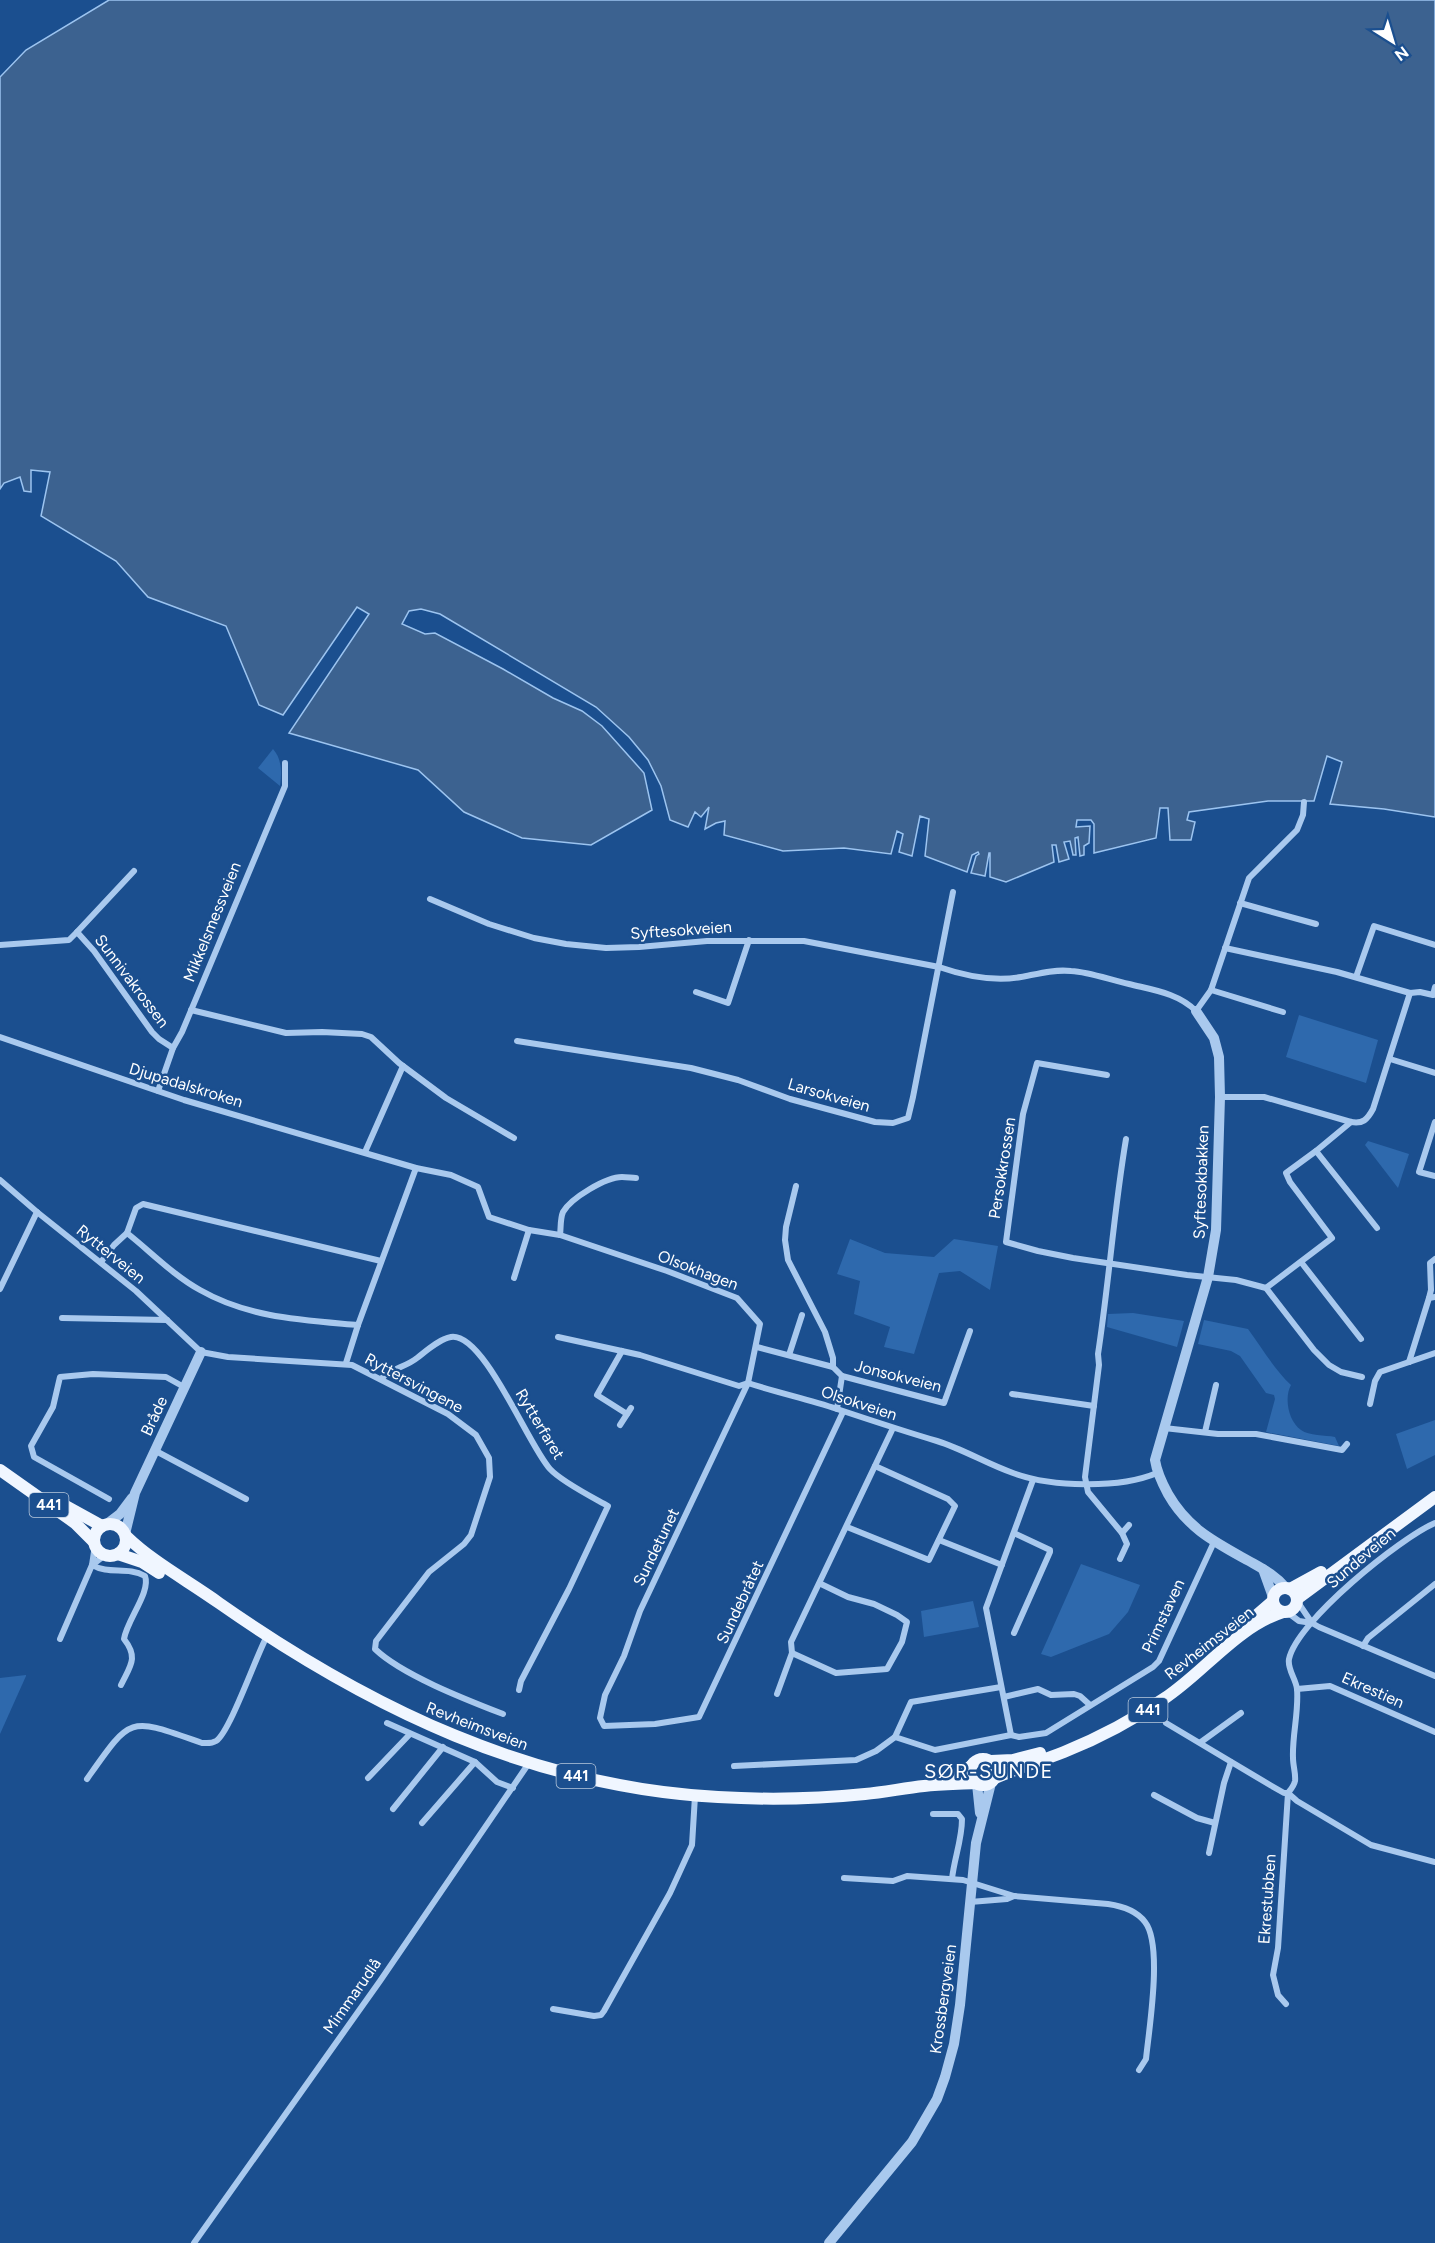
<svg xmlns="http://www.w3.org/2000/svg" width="1435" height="2243" font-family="Figtree,sans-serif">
	<rect width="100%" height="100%" fill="#1b4f8f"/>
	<g fill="#2e69ad">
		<path d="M273,749C282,759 282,773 280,786L258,768Z"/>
		<polygon points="1299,1015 1378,1040 1366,1083 1286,1057"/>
		<polygon points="1368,1141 1409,1154 1398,1188 1365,1145"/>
		<polygon points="850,1239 885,1253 934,1257 954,1239 998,1246 990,1290 960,1271 939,1273 914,1354 884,1347 890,1327 854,1314 860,1281 837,1274"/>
		<polygon points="1133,1313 1184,1321 1177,1347 1107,1327 1108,1314"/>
		<path d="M1204,1320L1248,1329C1262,1348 1274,1369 1291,1385C1284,1397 1288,1421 1301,1430C1309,1436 1325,1435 1335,1437L1339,1446L1266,1432L1275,1399L1274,1395L1266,1393L1240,1356L1231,1351L1198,1344Z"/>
		<polygon points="1435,1420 1435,1455 1407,1469 1396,1434"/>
		<polygon points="1081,1564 1140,1585 1128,1612 1109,1634 1051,1657 1041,1654"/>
		<polygon points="973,1601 979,1627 924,1637 921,1611"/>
		<polygon points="26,1675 26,1676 0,1734 0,1678"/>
	</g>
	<polygon fill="#3c6290" stroke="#9cc4f0" stroke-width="1.5" points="109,0 1435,0 1435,817 1384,809 1330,804 1342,762 1327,756 1314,801 1268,801 1189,812 1187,820 1195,822 1191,840 1170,840 1168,808 1160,808 1156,838 1094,853 1094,824 1091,820 1077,820 1076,827 1090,826 1089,843 1084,846 1084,855 1080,856 1078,837 1075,838 1076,855 1073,855 1070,841 1064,842 1069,859 1059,862 1056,845 1052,845 1054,862 1006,882 990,877 990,853 989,853 985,876 971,873 976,856 979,854 978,852 972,855 967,872 925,856 929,819 920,816 912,856 899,852 903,834 897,831 891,854 844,848 783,851 724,835 725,821 716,823 705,829 709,807 701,817 695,812 688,827 670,820 661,786 648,760 629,737 596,707 440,614 421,609 409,611 402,624 425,634 435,633 503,669 553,698 582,711 602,726 644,773 652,810 591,845 522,838 464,812 418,770 289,733 369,614 357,607 283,715 259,705 226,626 148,597 116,561 41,516 50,472 31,470 31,492 24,491 20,477 4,483 0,489 0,77 26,50"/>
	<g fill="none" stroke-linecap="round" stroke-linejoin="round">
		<g stroke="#a9c9ee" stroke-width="6">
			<path d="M430,899L489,924L534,938L566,944L606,948L639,947L707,941H804L939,967C965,976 993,982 1021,977C1037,974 1054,969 1071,971C1090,972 1110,980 1129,984C1153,990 1178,993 1196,1011L1211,990L1249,878L1297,830L1303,815L1304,802"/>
			<polyline points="1240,903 1316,924"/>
			<polyline points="77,932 134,871"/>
			<polyline points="0,945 69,940 77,932 94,951 152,1032 159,1039 173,1048"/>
			<polyline points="1225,948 1337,972 1410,993 1420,992 1433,995 1435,987"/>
			<polyline points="1356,977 1374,926 1435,945"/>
			<polyline points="1211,990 1283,1012"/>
			<polyline points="696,992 728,1003 749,940"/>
			<polyline points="191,1010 286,1033 322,1032 362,1034 371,1037 399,1063 446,1098 514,1138"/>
			<polyline points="0,1037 184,1100 416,1168 451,1175 478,1187 489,1217 529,1230 560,1235 667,1271 737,1298 760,1324 748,1383 640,1611 624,1656 605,1695 600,1718 604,1726 655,1724 699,1717 843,1412"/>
			<polyline points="517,1041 691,1068 738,1080 790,1099 875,1122 893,1123 908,1118 913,1097 953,892"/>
			<polyline points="1390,1059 1435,1073"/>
			<polyline points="1107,1075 1037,1063 1023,1114 1006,1242 1038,1251 1073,1258 1187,1275 1236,1280 1266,1288 1314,1350 1329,1365 1341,1372 1362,1377"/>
			<polyline points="158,1091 173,1048 182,1032 285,786 285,763"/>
			<path d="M1220,1097H1264L1351,1122C1363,1124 1367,1120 1373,1109L1410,993"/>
			<polyline points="1435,1122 1419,1172 1435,1176"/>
			<polyline points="1316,1151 1377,1228"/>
			<polyline points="365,1152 403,1066"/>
			<path d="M0,1180L37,1212L136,1291L201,1352L228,1357L352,1365L448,1414L476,1435L489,1458L490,1477L471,1535L464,1544L429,1572L376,1641L375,1649C402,1675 467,1700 503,1714"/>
			<polyline points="796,1186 786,1227 785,1240 788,1260 825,1332 833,1358 833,1367 842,1376 837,1409"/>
			<path d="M560,1235C561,1228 560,1219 563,1212C571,1198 606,1177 622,1177C627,1177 632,1178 636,1178"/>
			<polyline points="101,1262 114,1245 127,1233"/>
			<polyline points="1301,1262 1361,1339"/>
			<polyline points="514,1278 529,1230"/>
			<polyline points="1266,1288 1332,1238 1290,1182 1286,1173 1316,1151 1351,1122"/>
			<polyline points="0,1289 37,1212"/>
			<polyline points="1429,1298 1431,1290 1430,1263 1435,1259"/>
			<polyline points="62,1318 167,1320"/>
			<path d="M358,1325C302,1320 249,1318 200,1290C173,1275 151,1252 127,1233L136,1208L143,1204L381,1261"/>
			<path d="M558,1337L640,1355L739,1386L748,1383C778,1393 808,1399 837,1409C870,1420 903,1431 937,1441C963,1449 987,1464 1013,1473C1051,1487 1119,1489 1157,1473"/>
			<polyline points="757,1347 833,1367"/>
			<polyline points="622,1351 597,1395 627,1414"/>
			<polyline points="789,1355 802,1315"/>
			<polyline points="1409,1362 1429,1298 1435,1297"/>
			<polyline points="346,1363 358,1325 416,1168"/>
			<polyline points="842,1376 944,1403 970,1331"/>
			<path d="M381,1379C390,1369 406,1367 417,1358C426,1351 439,1339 451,1337C484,1332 529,1447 550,1469C562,1482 592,1497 608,1506L569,1589L521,1681L519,1690"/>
			<polyline points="1012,1394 1094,1406"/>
			<polyline points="1370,1404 1375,1381 1380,1372 1435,1353"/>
			<polyline points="620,1425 631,1408"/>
			<polyline points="1164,1428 1218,1434 1256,1434 1342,1450 1347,1444"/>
			<polyline points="1205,1432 1216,1385"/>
			<polyline points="154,1450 246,1499"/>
			<polyline points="109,1499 34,1457 31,1446 53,1407 60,1377 93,1374 166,1377 184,1387"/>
			<polyline points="847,1527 929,1560 955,1506 948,1499 875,1466"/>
			<polyline points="1122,1533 1129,1525"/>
			<polyline points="939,1540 1002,1565"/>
			<polyline points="95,1545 92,1565 105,1555"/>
			<path d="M1120,1559L1127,1544L1122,1533L1088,1492L1085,1477L1099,1365L1098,1354C1109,1282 1114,1210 1126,1139"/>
			<polyline points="1297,1601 1312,1623 1319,1627 1435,1676"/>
			<polyline points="1287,1612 1299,1621 1312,1623"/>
			<polyline points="1014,1633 1050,1552 1050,1550 1014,1533"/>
			<path d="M60,1639L92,1565C109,1575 127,1566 145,1576C151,1592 127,1620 124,1639C139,1658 130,1666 121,1685"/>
			<polyline points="1363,1646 1368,1638 1435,1584"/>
			<polyline points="792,1653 836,1673 887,1669 902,1642 907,1622 897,1615 874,1604 848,1597 821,1584"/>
			<polyline points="1297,1689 1330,1686 1435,1732"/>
			<polyline points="777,1694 792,1653 791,1642 893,1428"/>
			<polyline points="1004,1697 1038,1689 1051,1695 1074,1694 1080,1696 1090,1705"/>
			<polyline points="387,1723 475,1762 497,1782 513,1788"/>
			<path d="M1166,1723L1270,1785L1284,1793H1288C1291,1789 1294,1786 1295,1781C1296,1774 1293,1766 1293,1758C1292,1735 1299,1712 1297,1689C1296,1679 1287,1669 1289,1659C1297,1621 1400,1538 1435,1523"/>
			<polyline points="1011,1735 986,1608 1033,1480"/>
			<polyline points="895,1737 911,1702 1001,1687"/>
			<polyline points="1201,1742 1241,1713"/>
			<polyline points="734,1766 856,1760 876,1751 895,1737 935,1750 1011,1735 1019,1737 1046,1733 1153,1667 1159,1661 1214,1542"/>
			<polyline points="368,1778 410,1734"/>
			<path d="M87,1779C132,1715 128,1717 202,1743C207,1743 211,1744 216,1741C230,1732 256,1656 267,1636"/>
			<polyline points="1288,1793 1297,1801 1371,1845 1435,1862"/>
			<polyline points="1154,1795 1197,1818 1215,1823"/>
			<polyline points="393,1809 443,1747"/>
			<path d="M933,1814H958L962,1819C962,1840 954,1859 952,1879"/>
			<polyline points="422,1823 475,1762"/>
			<polyline points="1209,1853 1224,1783 1231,1762"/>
			<path d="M844,1878L893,1881L907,1876L963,1880L1014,1896L1108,1904C1122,1906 1136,1910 1145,1922C1163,1945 1149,2029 1146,2059L1139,2070"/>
			<polyline points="970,1902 1007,1899 1014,1896"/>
			<polyline points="1286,2004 1278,1995 1273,1975 1278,1948 1288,1793"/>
			<polyline points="553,2009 594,2016 601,2015 604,2011 670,1893 692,1845 695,1796"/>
			<polyline points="194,2243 380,1981 529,1763"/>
		</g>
		<g stroke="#a9c9ee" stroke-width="10">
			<path d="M1196,1011L1214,1038L1219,1057L1220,1097L1216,1230L1208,1277L1155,1460C1157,1473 1162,1483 1168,1494C1188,1529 1215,1542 1249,1561C1263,1569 1275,1575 1286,1588"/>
			<polyline points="107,1524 120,1514 132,1498"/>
			<polyline points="125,1534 135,1493 201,1352"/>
			<polyline points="1263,1569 1273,1597"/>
			<polyline points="977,1784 980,1813"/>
			<polyline points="829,2243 912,2142 937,2099 945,2077 954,2044 960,2005 976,1843 991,1783"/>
		</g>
		<g stroke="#f0f6ff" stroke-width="12">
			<polyline points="0,1470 75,1523 94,1542"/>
			<polyline points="53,1499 102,1526"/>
			<circle cx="110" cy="1540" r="16"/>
			<path d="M126,1536C154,1563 187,1580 219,1603C369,1708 532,1787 718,1797C767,1800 816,1799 865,1794C885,1792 905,1788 924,1786C941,1784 958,1784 975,1783"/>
			<polyline points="118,1554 142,1562 159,1573"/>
			<circle cx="1285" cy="1600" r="12"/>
			<polyline points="1290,1589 1321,1572"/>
			<polyline points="1297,1599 1435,1497"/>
			<polyline points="1251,1620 1273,1601"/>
			<circle cx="983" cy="1772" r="13"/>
			<polyline points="991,1761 1013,1760 1040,1753"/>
			<path d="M995,1778C1018,1768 1041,1761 1064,1752C1099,1738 1133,1720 1165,1698C1204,1672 1237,1627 1283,1612"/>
			<polyline points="936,1782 963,1772 971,1766"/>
		</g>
	</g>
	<g text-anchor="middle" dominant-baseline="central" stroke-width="5" stroke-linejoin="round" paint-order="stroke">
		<g fill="#1b4f8f" stroke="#bbcadd" stroke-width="1.5">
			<rect x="29.5" y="1493" width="39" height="24" rx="4.5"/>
			<rect x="1128.5" y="1698" width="39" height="24" rx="4.5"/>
			<rect x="556.5" y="1764" width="39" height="24" rx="4.5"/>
		</g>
		<g font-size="15" font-weight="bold" fill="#fff">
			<text x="49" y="1505">441</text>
			<text x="1148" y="1710">441</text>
			<text x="576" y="1776">441</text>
		</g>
		<g font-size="16" fill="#fff" stroke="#1b4f8f">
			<text transform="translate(212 922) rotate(-68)">Mikkelsmessveien</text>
			<text transform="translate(681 930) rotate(-4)">Syftesokveien</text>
			<text transform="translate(132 981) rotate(53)">Sunnivakrossen</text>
			<text transform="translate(186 1085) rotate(17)">Djupadalskroken</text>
			<text transform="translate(829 1095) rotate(16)">Larsokveien</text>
			<text transform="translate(1002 1168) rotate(-81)">Persokkrossen</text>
			<text transform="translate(1201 1182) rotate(-88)">Syftesokbakken</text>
			<text transform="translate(111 1254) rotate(39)">Rytterveien</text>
			<text transform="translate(698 1270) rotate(21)">Olsokhagen</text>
			<text transform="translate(898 1376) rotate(14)">Jonsokveien</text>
			<text transform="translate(414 1383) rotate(28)">Ryttersvingene</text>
			<text transform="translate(859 1403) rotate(18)">Olsokveien</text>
			<text transform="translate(154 1416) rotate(-65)">Bråde</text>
			<text transform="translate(540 1424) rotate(59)">Rytterfaret</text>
			<text transform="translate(656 1547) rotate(-64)">Sundetunet</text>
			<text transform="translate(1361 1558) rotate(-40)">Sundeveien</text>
			<text transform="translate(740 1602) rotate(-65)">Sundebråtet</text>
			<text transform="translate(1163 1616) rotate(-65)">Primstaven</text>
			<text transform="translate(1209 1643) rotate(-38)">Revheimsveien</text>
			<text transform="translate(1373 1690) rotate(24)">Ekrestien</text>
			<text transform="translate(477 1726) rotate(21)">Revheimsveien</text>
			<text transform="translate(1267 1899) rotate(-86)">Ekrestubben</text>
			<text transform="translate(352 1996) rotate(-55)">Mimmarudlå</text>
			<text transform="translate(943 1999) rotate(-82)">Krossbergveien</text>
		</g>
		<g font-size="20" letter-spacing="1.5" fill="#fff" stroke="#1b4f8f">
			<text x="989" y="1771">SØR-SUNDE</text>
		</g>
	</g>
	<g transform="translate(1393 42) rotate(143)" stroke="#1b4f8f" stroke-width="4.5" paint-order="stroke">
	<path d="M0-4.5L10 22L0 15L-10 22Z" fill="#ffffff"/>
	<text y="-9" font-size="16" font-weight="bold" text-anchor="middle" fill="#ffffff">N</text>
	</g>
</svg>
